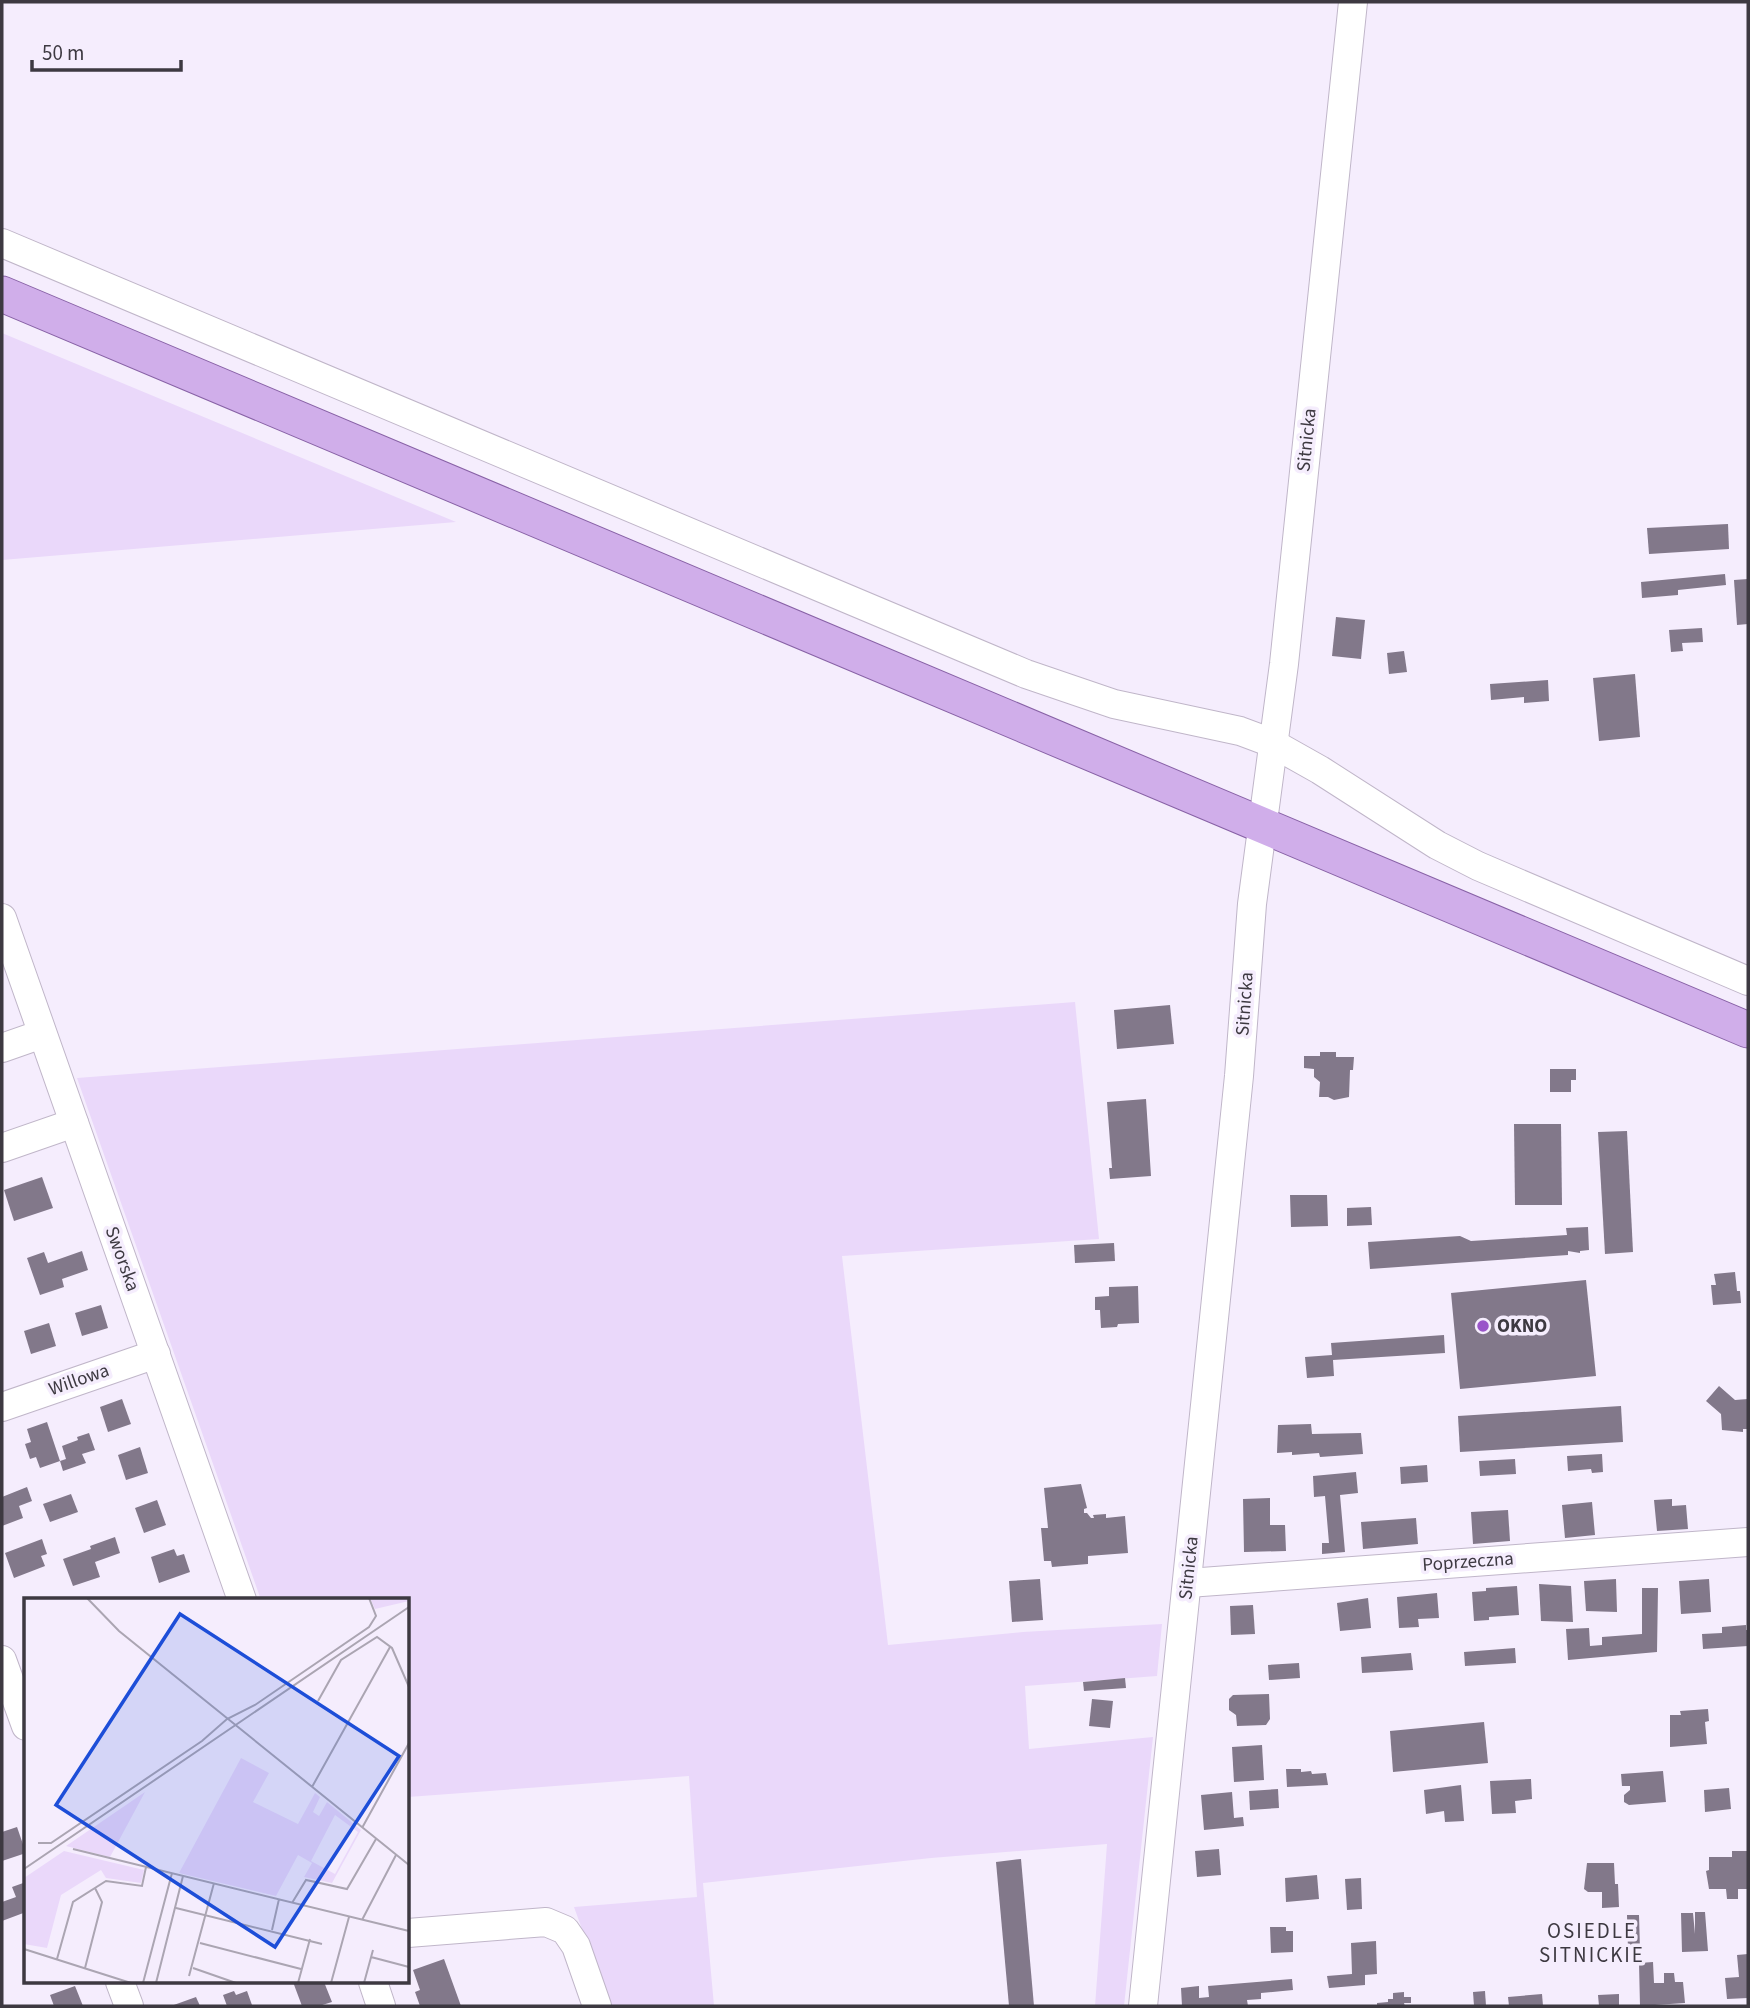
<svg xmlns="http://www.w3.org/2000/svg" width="1750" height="2008" font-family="'Source Sans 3',sans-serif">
	<rect width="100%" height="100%" fill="#f5edfd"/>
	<g fill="#ead8fa">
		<polygon points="2,333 456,522 2,560"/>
		<polygon points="1075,1002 1099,1239 842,1256 888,1645 1023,1632 1162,1624 1157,1676 1025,1686 1029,1749 1153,1737 1124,2006 1095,2006 1107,1844 931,1858 703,1883 714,2006 610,2006 574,1907 697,1897 689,1776 408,1797 408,1600 261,1600 77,1078"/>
	</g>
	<g fill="#82788a">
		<polygon points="1728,524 1729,549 1649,554 1647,528"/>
		<polygon points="1725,574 1726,585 1678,590 1678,595 1642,598 1641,582"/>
		<polygon points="1748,579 1748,624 1737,625 1734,580"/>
		<polygon points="1336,617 1365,620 1361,659 1332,656"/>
		<polygon points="1702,628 1703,642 1682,643 1683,651 1671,652 1669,630"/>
		<polygon points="1404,651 1407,672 1389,674 1387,653"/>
		<polygon points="1635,674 1640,737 1599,741 1593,678"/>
		<polygon points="1548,680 1549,701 1524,703 1524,697 1491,700 1490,684"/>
		<polygon points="1170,1005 1174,1044 1117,1049 1114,1010"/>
		<polygon points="1320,1052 1336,1052 1336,1057 1354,1057 1353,1070 1350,1070 1349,1097 1334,1100 1328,1097 1319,1097 1320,1082 1314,1077 1314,1069 1304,1068 1304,1056 1320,1056"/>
		<polygon points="1550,1069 1576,1069 1576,1080 1571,1080 1571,1092 1550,1092"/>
		<polygon points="1146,1099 1151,1176 1110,1179 1109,1168 1112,1168 1107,1102"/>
		<polygon points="1514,1124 1561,1124 1562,1205 1515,1205"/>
		<polygon points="1627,1131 1633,1252 1605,1254 1598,1132"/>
		<polygon points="42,1177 53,1208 14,1221 4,1190"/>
		<polygon points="1290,1195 1327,1195 1328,1226 1291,1227"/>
		<polygon points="1371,1207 1372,1225 1347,1226 1347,1208"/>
		<polygon points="1588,1227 1589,1250 1580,1251 1580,1253 1568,1251 1568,1255 1370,1269 1368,1242 1460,1236 1471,1241 1567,1235 1566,1228"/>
		<polygon points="1114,1243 1115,1261 1075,1263 1074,1245"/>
		<polygon points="82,1251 88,1270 62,1279 64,1287 40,1295 27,1258 44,1252 48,1263"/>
		<polygon points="1735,1272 1737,1291 1740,1291 1741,1303 1713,1305 1711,1285 1716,1285 1714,1274"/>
		<polygon points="1586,1280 1596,1376 1460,1389 1451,1293"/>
		<polygon points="1138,1286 1139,1323 1118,1324 1117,1327 1101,1328 1100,1310 1095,1310 1095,1297 1109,1296 1109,1287"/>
		<polygon points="101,1305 108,1328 82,1336 75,1313"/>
		<polygon points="49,1323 56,1346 31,1354 24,1331"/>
		<polygon points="1444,1335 1445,1353 1333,1360 1334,1376 1307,1378 1305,1357 1332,1355 1331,1343"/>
		<polygon points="1719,1386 1735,1400 1748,1399 1748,1429 1743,1429 1743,1432 1722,1430 1721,1414 1706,1401"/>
		<polygon points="122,1399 131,1424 108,1432 100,1407"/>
		<polygon points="1621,1406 1623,1442 1460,1452 1458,1416"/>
		<polygon points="47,1422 60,1461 40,1468 36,1457 30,1459 25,1444 31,1442 27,1429"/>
		<polygon points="1311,1424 1312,1434 1361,1433 1363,1454 1320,1457 1319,1453 1292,1455 1292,1452 1277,1453 1278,1425"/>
		<polygon points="89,1433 95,1450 82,1454 86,1463 63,1471 60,1461 66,1459 62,1446 78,1440 77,1437"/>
		<polygon points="140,1447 148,1473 126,1480 118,1455"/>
		<polygon points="1602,1454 1603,1472 1592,1473 1591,1469 1568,1471 1567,1456"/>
		<polygon points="1515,1459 1516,1474 1480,1476 1479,1461"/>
		<polygon points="1427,1465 1428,1482 1401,1484 1400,1467"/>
		<polygon points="1356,1472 1358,1493 1340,1495 1345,1552 1322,1554 1322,1543 1329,1543 1325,1496 1314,1497 1313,1476"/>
		<polygon points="1081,1484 1087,1508 1084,1509 1084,1513 1087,1513 1091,1518 1094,1518 1093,1515 1106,1514 1106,1518 1125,1516 1128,1553 1088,1556 1088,1564 1052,1567 1051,1561 1044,1561 1041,1528 1048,1528 1044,1488"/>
		<polygon points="27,1487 32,1501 19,1506 23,1518 2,1526 2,1497"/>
		<polygon points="71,1494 78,1512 50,1522 43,1504"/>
		<polygon points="1270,1498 1270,1525 1285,1525 1286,1551 1244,1552 1243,1499"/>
		<polygon points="1672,1499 1672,1506 1686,1505 1688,1529 1657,1531 1654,1500"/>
		<polygon points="157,1500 166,1525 144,1533 135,1508"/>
		<polygon points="1592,1502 1595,1535 1565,1538 1562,1505"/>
		<polygon points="1508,1510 1510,1541 1473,1544 1471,1512"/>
		<polygon points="1416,1518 1418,1544 1363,1549 1361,1522"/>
		<polygon points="115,1537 120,1553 95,1562 100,1577 73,1586 63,1559 91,1549 90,1546"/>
		<polygon points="42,1539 47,1554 41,1556 45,1566 14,1578 5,1553"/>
		<polygon points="174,1549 177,1556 184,1554 190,1572 159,1583 151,1557"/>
		<polygon points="1040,1579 1043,1620 1012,1622 1009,1581"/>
		<polygon points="1616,1579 1617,1612 1586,1611 1584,1581"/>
		<polygon points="1709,1579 1711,1612 1681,1614 1679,1581"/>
		<polygon points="1539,1584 1571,1586 1573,1622 1541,1621"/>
		<polygon points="1517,1586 1519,1615 1489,1617 1489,1620 1474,1621 1472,1592 1486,1591 1486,1588"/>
		<polygon points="1642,1588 1658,1588 1657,1652 1568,1660 1566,1629 1589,1628 1590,1646 1602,1645 1602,1637 1642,1634"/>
		<polygon points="1437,1593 1439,1618 1418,1619 1419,1627 1399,1628 1397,1597"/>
		<polygon points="1368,1598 1371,1628 1340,1631 1337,1603"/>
		<polygon points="1253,1605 1255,1634 1231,1635 1230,1606"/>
		<polygon points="1746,1625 1746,1630 1748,1630 1748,1646 1703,1649 1702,1634 1722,1633 1722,1627"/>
		<polygon points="1515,1648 1516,1663 1465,1666 1464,1652"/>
		<polygon points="1411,1653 1413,1670 1362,1673 1361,1657"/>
		<polygon points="1299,1663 1300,1678 1269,1680 1268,1665"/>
		<polygon points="1125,1678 1126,1688 1084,1691 1083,1682"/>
		<polygon points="1269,1694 1270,1719 1266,1725 1237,1726 1236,1715 1229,1710 1229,1699 1233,1695"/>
		<polygon points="1092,1699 1113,1701 1110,1728 1089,1726"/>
		<polygon points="1708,1709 1709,1721 1705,1722 1707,1744 1670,1747 1670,1715 1681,1715 1680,1711"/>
		<polygon points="1484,1722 1488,1763 1393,1772 1390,1731"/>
		<polygon points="1262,1745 1264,1780 1234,1782 1232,1747"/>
		<polygon points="1286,1769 1301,1769 1301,1772 1311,1771 1312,1774 1326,1773 1328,1785 1287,1787"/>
		<polygon points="1663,1771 1666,1802 1629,1805 1624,1802 1624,1795 1630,1790 1630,1786 1622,1786 1621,1774"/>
		<polygon points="1531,1779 1532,1799 1515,1801 1516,1813 1492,1814 1490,1781"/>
		<polygon points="1461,1785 1464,1821 1445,1822 1444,1811 1426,1814 1424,1790"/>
		<polygon points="1729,1788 1731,1809 1705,1812 1704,1790"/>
		<polygon points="1278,1789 1279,1808 1250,1810 1249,1791"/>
		<polygon points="1232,1792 1234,1818 1243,1817 1244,1826 1204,1830 1201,1795"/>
		<polygon points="17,1827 26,1853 2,1861 2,1832"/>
		<polygon points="1219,1849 1221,1875 1197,1877 1195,1851"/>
		<polygon points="1732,1851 1747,1851 1747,1889 1738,1889 1738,1899 1727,1899 1726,1889 1709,1889 1706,1871 1709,1870 1709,1857 1732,1857"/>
		<polygon points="1021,1859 1034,2006 1009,2006 996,1862"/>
		<polygon points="1587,1863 1614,1863 1615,1884 1618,1884 1619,1907 1602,1908 1602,1892 1588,1892 1584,1889"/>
		<polygon points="1317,1875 1319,1899 1286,1902 1285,1878"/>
		<polygon points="1361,1878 1362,1909 1347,1910 1345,1879"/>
		<polygon points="26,1882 26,1912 2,1921 2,1902 16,1897 12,1887"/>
		<polygon points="1695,1912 1705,1912 1708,1951 1682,1952 1681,1913 1693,1913 1695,1934"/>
		<polygon points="1627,1915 1639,1915 1640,1950 1628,1950"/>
		<polygon points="1270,1927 1286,1927 1286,1931 1293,1931 1293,1952 1271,1953"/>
		<polygon points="1376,1941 1377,1974 1365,1975 1365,1985 1329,1988 1327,1976 1352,1974 1351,1943"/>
		<polygon points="1748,1954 1748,1998 1727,1999 1725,1978 1739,1977 1737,1955"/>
		<polygon points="444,1959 461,2006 420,2006 415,1992 420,1990 413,1970"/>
		<polygon points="1653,1962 1654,1983 1664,1983 1664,1973 1674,1973 1675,1982 1683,1982 1685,2003 1640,2006 1639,1963"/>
		<polygon points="1292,1979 1293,1990 1261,1993 1261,1999 1247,2000 1248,2006 1182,2006 1181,1988 1199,1986 1199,1998 1209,1997 1208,1986"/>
		<polygon points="293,1982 324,1982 332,2002 319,2006 302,2006"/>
		<polygon points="75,1986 83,2006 54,2006 50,1995"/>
		<polygon points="234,1991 236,1995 247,1991 252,2005 227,2006 223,1995"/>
		<polygon points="1485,1991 1486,2006 1474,2006 1473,1992"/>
		<polygon points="1404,1992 1404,1997 1411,1997 1411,2003 1404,2003 1405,2006 1377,2006 1377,2003 1388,2002 1388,1999 1393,1999 1393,1993"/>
		<polygon points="1542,1994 1543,2006 1509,2006 1508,1997"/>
		<polygon points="1619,1994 1619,2006 1599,2006 1598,1995"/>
		<polygon points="196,1997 200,2006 171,2006"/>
	</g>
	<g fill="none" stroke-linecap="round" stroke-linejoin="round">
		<g stroke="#c0b6c9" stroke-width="30">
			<g id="minor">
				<polyline points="2,243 1026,674 1114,704 1240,731 1272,743 1320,770 1437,845 1478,866 1748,981"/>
				<polyline points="2,918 242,1600"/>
				<polyline points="2,1048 42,1034"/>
				<polyline points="2,1148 74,1123"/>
				<polyline points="2,1407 156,1354"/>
				<polyline points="1188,1583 1748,1542"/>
				<polyline points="2,1660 26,1726"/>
				<polyline points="408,1933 546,1922 565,1930 576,1946 597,2006"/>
				<polyline points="120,1982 129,2006"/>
				<polyline points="373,1982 381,2006"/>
				<polyline points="1143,2006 1239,1076 1252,904 1284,664 1353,2"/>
			</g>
		</g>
		<g stroke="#8862a6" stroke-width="37">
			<polyline id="major" points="2,294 1748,1030"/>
		</g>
		<use href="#minor" stroke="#fff" stroke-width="28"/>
		<use href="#major" stroke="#d0aeea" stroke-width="35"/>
	</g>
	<circle fill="#9954c9" stroke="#f5edfd" stroke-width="2.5" cx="1483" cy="1326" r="7"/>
	<g text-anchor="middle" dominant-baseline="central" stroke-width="7" stroke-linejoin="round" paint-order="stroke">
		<g font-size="19" fill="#3d3941" stroke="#f5edfd">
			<text transform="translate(1307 440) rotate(-84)">Sitnicka</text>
			<text transform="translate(1245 1004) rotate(-86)">Sitnicka</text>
			<text transform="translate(122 1259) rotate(70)">Sworska</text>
			<text transform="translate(79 1380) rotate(-19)">Willowa</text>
			<text transform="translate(1468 1562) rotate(-4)">Poprzeczna</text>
			<text transform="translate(1189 1568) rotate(-84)">Sitnicka</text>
		</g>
		<g font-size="19" font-weight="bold" fill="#3d3941" stroke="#f5edfd" text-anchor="start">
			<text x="1497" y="1326">OKNO</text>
		</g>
		<g font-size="21" letter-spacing="2" fill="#3d3941" stroke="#f5edfd">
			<text x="1592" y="1931">OSIEDLE<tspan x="1592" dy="24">SITNICKIE</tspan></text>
		</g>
	</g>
	<g transform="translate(24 1598)">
		<rect width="385" height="385" fill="#f5edfd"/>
		<path d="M346,0H385V3L351,11ZM217,160L245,175L229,204L274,226L291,195L296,199L289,214L295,218L303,204L337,232L308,285L280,279L288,265L274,257L252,298L155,275ZM311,217L334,234L311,276L287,263ZM121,194L86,259L42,248ZM40,253L120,272L117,285L82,280L77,272L37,297L23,350L0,346V280Z" fill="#ead8fa" fill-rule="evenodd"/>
		<path fill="none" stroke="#aba5b2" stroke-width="2" d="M63,0L95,33L385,267M294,103L317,62L353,39L368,50L385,89M288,189L366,49M338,230L385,145M14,245H27L178,143L203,121L231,107L345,29L352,18L345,0M49,251L385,333M0,271L385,9M268,305L282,282L323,291L352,241M152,310L298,346M338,322L372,257M248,332L255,301M176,345L277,371M0,351L107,385M347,359L385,369M33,361L49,304L82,283L118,288L122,269M61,370L78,304L71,290M169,370L212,385M165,378L190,285M119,385L148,275M132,385L159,278M274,385L286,341M307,385L325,319M340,385L349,352"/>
		<path fill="#1d4ed8" fill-opacity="0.15" stroke="#1d4ed8" stroke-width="3.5" d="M156,16L375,158L251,349L32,207Z"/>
		<rect width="385" height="385" fill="none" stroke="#3d3941" stroke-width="3.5"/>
	</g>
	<rect width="1750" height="2008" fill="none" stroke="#3d3941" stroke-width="7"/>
	<path d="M32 60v10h149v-10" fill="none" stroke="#3d3941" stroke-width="3.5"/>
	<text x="42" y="60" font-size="21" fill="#3d3941" stroke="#f5edfd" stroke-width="5" paint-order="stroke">50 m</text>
</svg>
